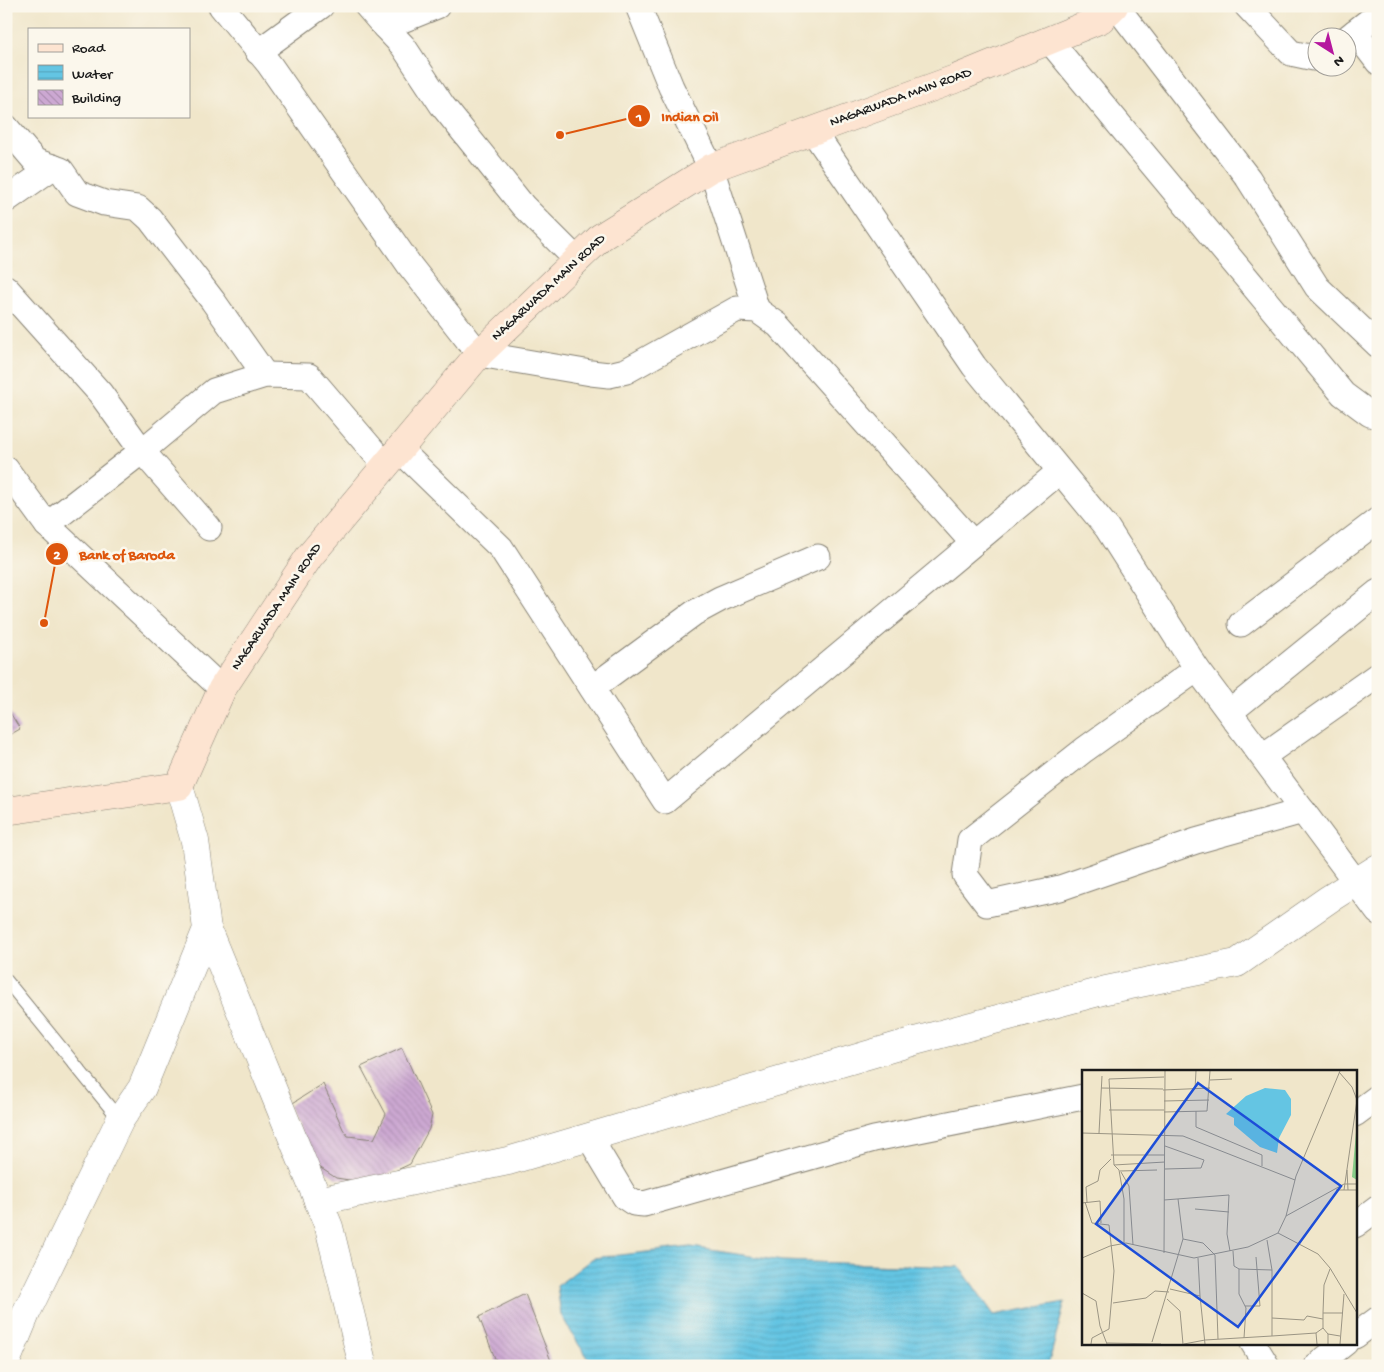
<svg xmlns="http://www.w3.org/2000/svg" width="1384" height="1372" font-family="'Gochi Hand',sans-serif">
	<defs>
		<pattern id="water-rules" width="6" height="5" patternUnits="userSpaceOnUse" patternTransform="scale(1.25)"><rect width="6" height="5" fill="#64c5e3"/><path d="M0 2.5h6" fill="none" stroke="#56a9c2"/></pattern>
		<pattern id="building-back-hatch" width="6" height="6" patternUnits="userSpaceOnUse" patternTransform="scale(1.25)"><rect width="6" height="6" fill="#cca8d2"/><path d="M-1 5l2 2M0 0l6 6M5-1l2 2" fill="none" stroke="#af90b4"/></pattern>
	</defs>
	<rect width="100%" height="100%" fill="#fbf7ec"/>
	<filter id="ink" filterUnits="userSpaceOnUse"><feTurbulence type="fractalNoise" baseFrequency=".02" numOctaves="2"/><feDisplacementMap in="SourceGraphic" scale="10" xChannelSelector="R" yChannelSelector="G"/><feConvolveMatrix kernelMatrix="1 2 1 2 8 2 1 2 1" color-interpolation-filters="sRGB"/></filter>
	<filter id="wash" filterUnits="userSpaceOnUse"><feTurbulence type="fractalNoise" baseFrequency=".0096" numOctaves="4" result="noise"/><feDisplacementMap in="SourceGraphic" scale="20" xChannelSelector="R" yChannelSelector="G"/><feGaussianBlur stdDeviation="1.12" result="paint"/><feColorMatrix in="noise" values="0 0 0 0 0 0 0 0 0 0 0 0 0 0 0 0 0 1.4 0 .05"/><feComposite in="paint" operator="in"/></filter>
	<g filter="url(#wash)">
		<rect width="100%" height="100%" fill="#f0e6ca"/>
		<polygon fill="url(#water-rules)" stroke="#407080" points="691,1247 782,1261 960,1267 994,1315 1065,1302 1048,1366 594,1366 579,1345 561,1315 557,1286 593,1258"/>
		<g id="blocks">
			<g fill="url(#building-back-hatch)">
				<polygon points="6,706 20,729 6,737"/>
				<polygon points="402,1048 432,1115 429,1129 410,1164 369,1183 336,1178 316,1165 288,1106 323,1084 343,1129 348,1136 374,1139 386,1114 361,1067"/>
				<polygon points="525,1294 553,1366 498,1366 479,1317"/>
			</g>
		</g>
	</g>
	<g filter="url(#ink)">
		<use href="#blocks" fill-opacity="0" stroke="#868173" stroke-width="1"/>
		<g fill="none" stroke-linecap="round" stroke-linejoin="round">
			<g stroke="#868173" stroke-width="14">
				<polyline id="service" points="6,980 120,1120"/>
			</g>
			<g stroke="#868173" stroke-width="27">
				<g id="minor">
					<polyline points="221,6 269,64 410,266 479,354 591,373 609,375 626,371 737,309 757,310 778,325 973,543"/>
					<polyline points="367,6 385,27 437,6"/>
					<polyline points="638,6 671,87 711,168 757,310"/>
					<polyline points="1116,6 1248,178 1317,287 1378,345"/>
					<polyline points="1247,6 1291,53 1314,58 1316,56"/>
					<polyline points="385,27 403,46 442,105 523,206 577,260"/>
					<polyline points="1355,32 1378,62"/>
					<polyline points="1346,39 1378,14"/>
					<polyline points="1049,40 1343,394 1370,414 1378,416"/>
					<polyline points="258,52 321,6"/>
					<polyline points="6,127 35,161 61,170 77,193 104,203 138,208 150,219 213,301 265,375"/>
					<polyline points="813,131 974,366 1107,528 1197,669 1378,912"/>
					<polyline points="6,200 53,167"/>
					<polyline points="6,288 100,393 142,451 209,528"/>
					<polyline points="399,449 501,548 665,801 1060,471"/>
					<polyline points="6,469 47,525 222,689"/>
					<polyline points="47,525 142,451 214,391 265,375 309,376 386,466"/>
					<polyline points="1241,624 1378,520"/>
					<polyline points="1197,669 1084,750 970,840 965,875 987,904 1060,888 1196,841 1303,811"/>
					<polyline points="592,688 694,613 720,599 818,557"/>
					<polyline points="1230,712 1378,592"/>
					<polyline points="1263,756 1378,675"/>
					<polyline points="1355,1114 1378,1097"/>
					<polyline points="589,1137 625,1197 634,1203 644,1204 874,1139 1083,1097"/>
					<polyline points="1355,1225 1378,1208"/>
					<polyline points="1355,1336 1378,1319"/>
					<polyline points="1253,1343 1267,1366"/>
					<polyline points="1316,1366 1345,1343"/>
				</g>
			</g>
			<g stroke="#868173" stroke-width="29">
				<g id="tertiary">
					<polyline points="207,929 329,1227 363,1366"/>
					<polyline points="318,1201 508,1161 915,1041 1106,990 1237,963 1329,899 1378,868"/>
					<polyline points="6,1362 27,1311 120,1120 142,1088 207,929 195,841 179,786"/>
				</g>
			</g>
			<g stroke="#868173" stroke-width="29">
				<polyline id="secondary" points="6,811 179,786 222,689 309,557 479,354 601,237 711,168 955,79 1101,19 1114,6"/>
			</g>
			<use href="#service" stroke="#fff" stroke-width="12"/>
			<use href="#minor" stroke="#fff" stroke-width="25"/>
			<use href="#tertiary" stroke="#fff" stroke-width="28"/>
			<use href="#secondary" stroke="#fde4d1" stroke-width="28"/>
		</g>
	</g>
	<g text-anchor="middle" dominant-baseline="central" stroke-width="5" stroke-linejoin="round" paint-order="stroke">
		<g font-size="14" fill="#1c1c1c" stroke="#fbf7ec">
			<text transform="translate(901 98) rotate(-20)">NAGARWADA MAIN ROAD</text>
			<text transform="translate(549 288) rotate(-43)">NAGARWADA MAIN ROAD</text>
			<text transform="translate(277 607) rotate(-56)">NAGARWADA MAIN ROAD</text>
		</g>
	</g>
	<g transform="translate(1082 1070)">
		<rect width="275" height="275" fill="#f0e6ca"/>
		<path d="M275,51V110L270,107Z" fill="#87cd88"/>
		<path d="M183,18L203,20L209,29V45L197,68L195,83L178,77L152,55V48L144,44L164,26Z" fill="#64c5e3"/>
		<path fill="none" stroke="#9b9584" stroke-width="1" d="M257,2L270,17L275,30L262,120M128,10L150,9M19,18L81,19M113,19L114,1M81,20L128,18M82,31L127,30M27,40H82M114,41V57L180,85V96M82,42L125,41L128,1M0,63L101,66L213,110M17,63L20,6M83,76L122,90L119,98L83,99M29,85H83M32,95L27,9L82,7M265,100L266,120M38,101L75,100M39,102L47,116L51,175M254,120H275M96,129L101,169L121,173L133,185L136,269M82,130L147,125L145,164L148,181M3,132L10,153L27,155L32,201L27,259L10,268L9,274M5,132L4,117L16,111L18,100L29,89M0,133L18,131L19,153M113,139L147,142M204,146L214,106L258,1M196,163L204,146L262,114H275M42,173V129L37,100L32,95L83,92M151,181L152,196L157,199L190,200M82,183L83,1M0,188L28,176L44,173L112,188L166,177L196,163L236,184L248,198L275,243M116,188L118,226M157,199V224L164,238L162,268M88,219L118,226L123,274M0,223L14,231L18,256L25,274M85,229L98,241L101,274M31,233L64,228L73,221L87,222M163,236H178L174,187M241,243L242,215L248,199M190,248L222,250L225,246L241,249M241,258V243H261M190,266L234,263M70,272L101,169M25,273L79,274M102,274L123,270L190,266V200L185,170M235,274L234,263L241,258L246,264M246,274V264L258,266M258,274L262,224"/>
		<path fill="#1d4ed8" fill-opacity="0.15" stroke="#1d4ed8" stroke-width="2.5" d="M116,13L259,116L156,257L14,154Z"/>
		<rect width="275" height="275" fill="none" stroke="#1c1c1c" stroke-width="2.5"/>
	</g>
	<path fill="none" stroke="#de560d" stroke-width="2" d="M560 135L639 116M44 623L57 554"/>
	<g fill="#de560d" stroke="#fbf7ec" stroke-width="2">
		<circle cx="560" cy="135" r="5"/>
		<circle cx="44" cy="623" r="5"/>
		<circle cx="639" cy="116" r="12"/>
		<circle cx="57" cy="554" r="12"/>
	</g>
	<g font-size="15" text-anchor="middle" font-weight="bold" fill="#fff">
		<text x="639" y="121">1</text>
		<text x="57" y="559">2</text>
	</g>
	<g font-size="15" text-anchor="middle" font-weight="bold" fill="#de560d" stroke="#fbf7ec" stroke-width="5" stroke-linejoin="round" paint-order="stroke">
		<text x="690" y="121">Indian Oil</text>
		<text x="127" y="559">Bank of Baroda</text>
	</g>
	<rect width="1384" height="1372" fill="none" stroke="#fbf7ec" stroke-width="25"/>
	<rect x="28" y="28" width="162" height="90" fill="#fbf7ec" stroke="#a29f99"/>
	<rect x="38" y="44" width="25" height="8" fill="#fde4d1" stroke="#a29f99"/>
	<text x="72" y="52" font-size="15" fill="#1c1c1c">Road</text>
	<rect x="38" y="65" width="25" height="15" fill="url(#water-rules)" stroke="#a29f99"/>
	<text x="72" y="78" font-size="15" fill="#1c1c1c">Water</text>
	<rect x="38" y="90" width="25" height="15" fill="url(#building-back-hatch)" stroke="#a29f99"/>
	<text x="72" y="102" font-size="15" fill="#1c1c1c">Building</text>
	<g transform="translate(1332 52) rotate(144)"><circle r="24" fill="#fbf7ec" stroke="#a29f99"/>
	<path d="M0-4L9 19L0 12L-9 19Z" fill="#b5179e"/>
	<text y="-8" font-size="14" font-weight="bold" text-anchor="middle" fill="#1c1c1c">N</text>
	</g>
</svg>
